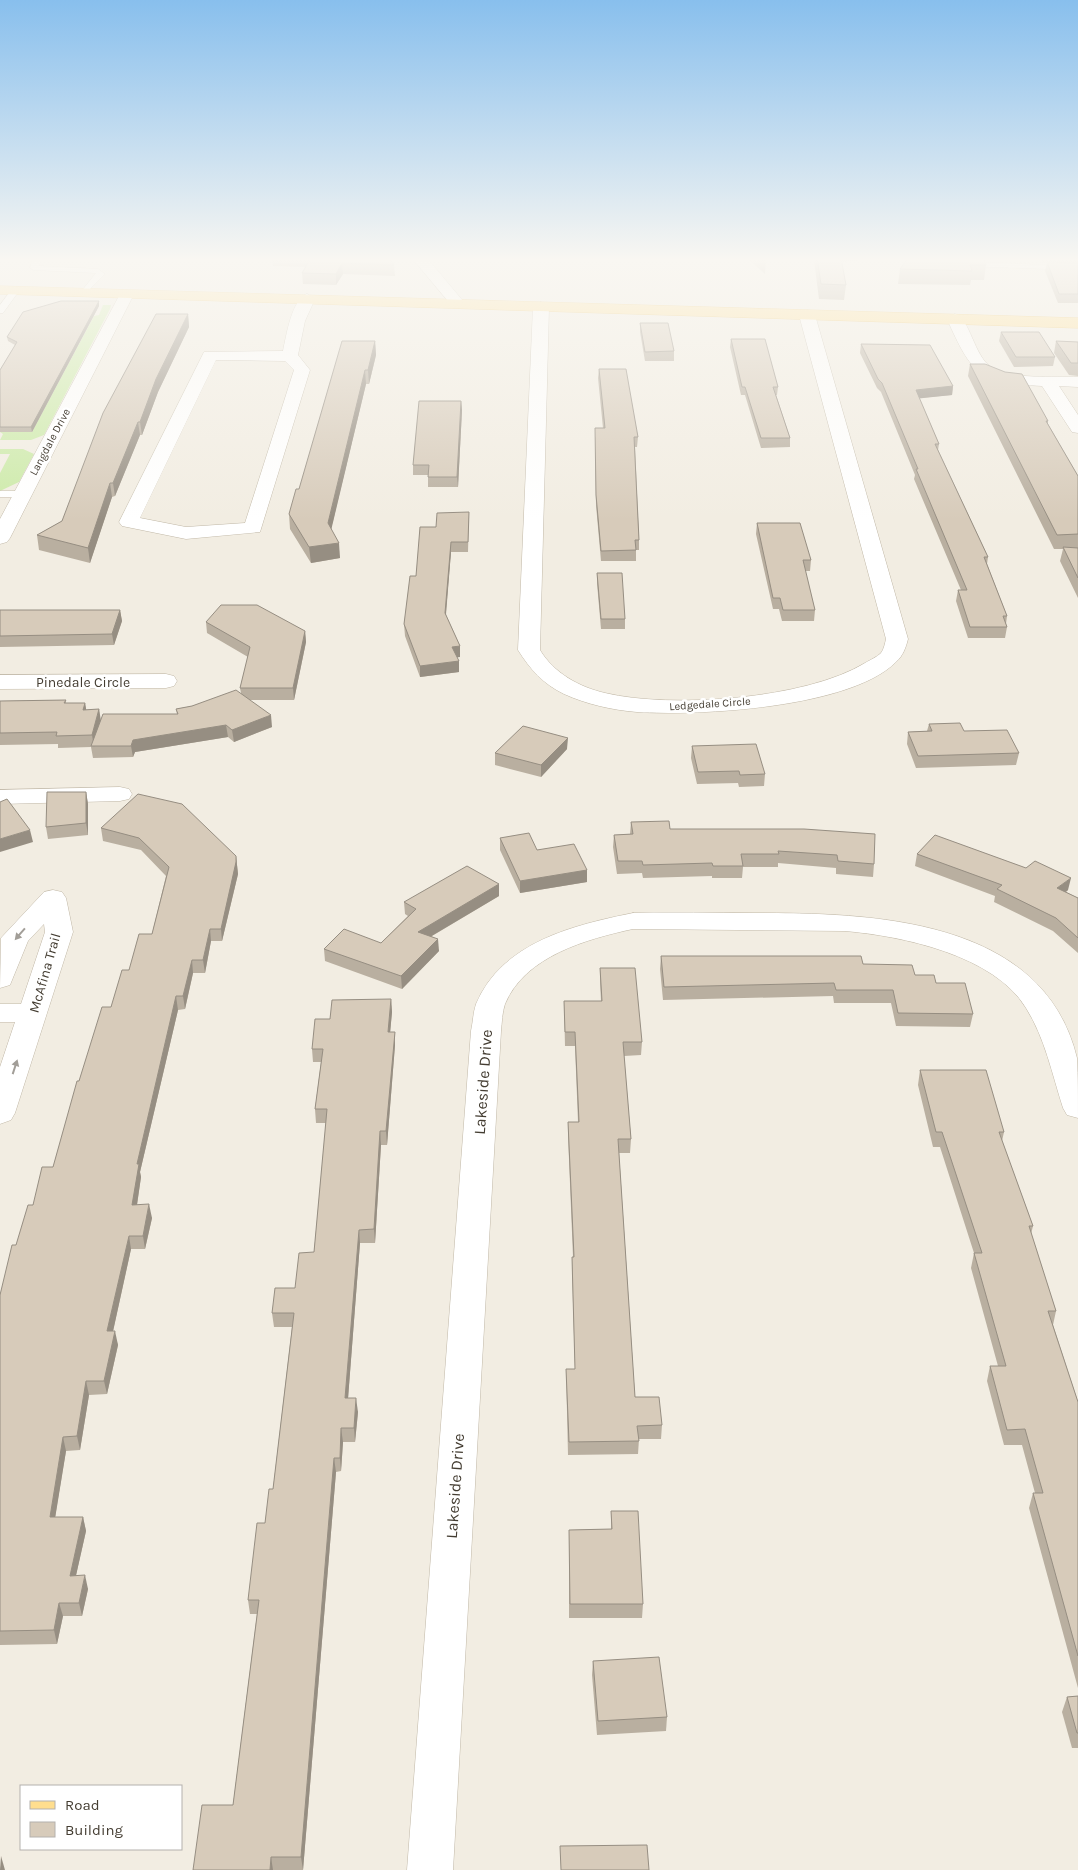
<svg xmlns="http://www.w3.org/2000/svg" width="1078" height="1870" font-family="Karla,sans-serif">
	<rect width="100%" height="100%" fill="#f2ede2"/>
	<g fill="#cceaa8">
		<polygon points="103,305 111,305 110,309 44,435 31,440 0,440 3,434 0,432 32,432 94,316 99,315"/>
		<polygon points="0,449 23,449 34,454 19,482 0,491 0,473 10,454 0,454"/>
	</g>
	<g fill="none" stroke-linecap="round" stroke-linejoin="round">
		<g stroke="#c1b8a7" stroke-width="1">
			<g id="lane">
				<polygon points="33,258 41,258 39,266 98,269 105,274 84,295 80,293 96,273 34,270 30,268"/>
				<polygon points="967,262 1078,266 1078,270 964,266 963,264"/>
				<polygon points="12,289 19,291 3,313 0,313 0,305"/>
				<polygon points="0,491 23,491 28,494 23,497 0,497"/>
			</g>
		</g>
		<g stroke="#c1b8a7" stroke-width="1">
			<g id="street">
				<polygon points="412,258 427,258 463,301 466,304 463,307 453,307"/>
				<polygon points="127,290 134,294 10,538 7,542 0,544 0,519 120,294"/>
				<path d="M307,294L315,299L305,321L298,355L310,370L260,532L186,539L122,526L119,522L204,352L283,351C286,337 292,298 307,294ZM216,360L285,361L294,370L245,523L186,527L140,518Z"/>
				<path d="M541,302L549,307L540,650C554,673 579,687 605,693C672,709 806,699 865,663C870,660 877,657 881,653C884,649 885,643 886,639L799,315L807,310L815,315L908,639C906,647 903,656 896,662C850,708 699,716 637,712C612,710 586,704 564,694C543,684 530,669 518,650L533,307Z"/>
				<path d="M955,314C970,318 974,356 991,367C1011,380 1054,376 1078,377V387L1059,386L1078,415V433L1072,432L1042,386C979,383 972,375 947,319Z"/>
				<polygon points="166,674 174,676 177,681 174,686 166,688 0,689 0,675"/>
				<polygon points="120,787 129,789 132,794 129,799 120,801 0,804 0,790"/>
				<polygon points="53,890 62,892 66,898 73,932 15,1113 11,1120 0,1124 0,1067 15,1022 0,1022 0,1004 21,1004 45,932 44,924 28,941 10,985 0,988 1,938 44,892"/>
				<path d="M633,913C673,912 714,913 754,913C870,913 1043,917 1077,1058C1078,1076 1078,1100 1078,1118L1067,1115L1063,1108C1052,1074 1045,1038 1026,1008C994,955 902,936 845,931L633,929C587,939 525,956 505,1004C502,1013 502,1022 501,1031L453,1870H407L471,1031C473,1022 473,1013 476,1004C502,942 574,925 633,913Z"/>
			</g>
		</g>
		<g stroke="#eabd58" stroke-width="1">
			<polygon id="primary" points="0,286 1078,318 1078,328 0,294"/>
		</g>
		<use href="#lane" fill="#fff" fill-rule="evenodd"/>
		<use href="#street" fill="#fff" fill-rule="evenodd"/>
		<use href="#primary" fill="#ffde8e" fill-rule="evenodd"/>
	</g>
	<g fill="#b9afa0">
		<polygon points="272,258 389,258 394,265 395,276 343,274 336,285 303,284 302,273 306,267 273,266"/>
		<polygon points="747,258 766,258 765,274"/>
		<polygon points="786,258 873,258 873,259 841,262 846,285 844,300 819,299 814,260"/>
		<polygon points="908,258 986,265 984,280 971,280 970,285 898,284 900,269"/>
		<polygon points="1041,258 1078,258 1078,303 1058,303 1045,271 1047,263 1042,263"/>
		<polygon points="99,306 32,432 0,432 0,370 15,345 8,341 7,337"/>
		<polygon points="188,314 189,327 158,392 142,435 140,435 115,496 112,497 90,563 39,550 37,535 62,521"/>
		<polygon points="640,323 674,351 674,361 645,361 640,332"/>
		<polygon points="1001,332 1055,357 1053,366 1014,367 999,341"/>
		<polygon points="731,339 778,387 777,395 776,395 790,438 790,447 761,448 745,395 741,395 730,347"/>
		<polygon points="375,341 376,355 369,384 366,384 331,529 340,558 311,563 290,529 289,514 299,489"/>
		<polygon points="1056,341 1078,342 1078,376 1069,375 1054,353"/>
		<polygon points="861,344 953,386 952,395 919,398 939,444 938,450 988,557 987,564 1007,616 1006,624 1007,627 1005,638 968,638 956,601 958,590 961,590 914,479 915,475 881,392 877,388 860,353"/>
		<polygon points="970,364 1048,421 1048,424 1078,476 1078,548 1073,548 1078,548 1078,598 1060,561 1063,549 1054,549 968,376"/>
		<polygon points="599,369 638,437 637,447 635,447 639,540 639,550 636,550 636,561 601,561 596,505 595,438 603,428 598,378"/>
		<polygon points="461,401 462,410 458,487 428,487 428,475 413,475 413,465"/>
		<polygon points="469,512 468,552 451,552 446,615 460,646 460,657 457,657 459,661 459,672 420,677 405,636 404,624 416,576 436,527"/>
		<polygon points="757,523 811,560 810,571 805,571 815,610 814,621 782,621 779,609 773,609 756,534"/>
		<polygon points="597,573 625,619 625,629 601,629 597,583"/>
		<polygon points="0,610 120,610 122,621 114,645 0,647"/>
		<polygon points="206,622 305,631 306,642 294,700 249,700 272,727 234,742 228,737 135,752 133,757 93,758 91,747 58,748 58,744 0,745 0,701 66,700 66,703 85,703 86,710 99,709 100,720 177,714 176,709 192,706 241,693 240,688 248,657 207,633"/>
		<polygon points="929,724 964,731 1019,753 1016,765 916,768 907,744 908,732 927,731"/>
		<polygon points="692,746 765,774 764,786 739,787 738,783 697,784 691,758"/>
		<polygon points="567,749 541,777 495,765 495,753"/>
		<polygon points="86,792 88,804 88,835 48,839 46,827"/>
		<polygon points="631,822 670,829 804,829 874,864 873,877 836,874 836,868 778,863 778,867 743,867 742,878 712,878 712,876 643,878 642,873 617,874 613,847 614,835 630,834"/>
		<polygon points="101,828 236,856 238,874 222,941 211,941 205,973 193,973 185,1009 178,1010 140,1172 141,1177 137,1205 152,1218 145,1249 131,1249 113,1331 118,1345 107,1394 89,1395 80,1450 66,1451 55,1517 83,1517 86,1531 76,1575 88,1589 82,1616 63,1616 57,1644 0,1645 0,1295 16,1245 33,1205 53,1167 79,1081 111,1007 129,970 152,934 166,876 141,850 103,841"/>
		<polygon points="500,838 537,850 587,870 587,882 520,893 500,850"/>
		<polygon points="917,854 1068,890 1066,892 1078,898 1078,953 1053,931 994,902 995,896 915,866"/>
		<polygon points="499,884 499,896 432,936 439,951 402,989 325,961 324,949 381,943 408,916 405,914 404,902"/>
		<polygon points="661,956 915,975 936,983 973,1014 970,1027 896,1026 891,1003 834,1003 833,996 663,1000 660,969"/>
		<polygon points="600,968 642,1042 641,1055 624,1056 631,1139 630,1153 619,1153 635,1397 662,1425 661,1439 639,1439 638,1454 568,1455 566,1369 575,1369 572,1271 572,1257 573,1257 568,1135 568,1122 578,1122 575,1046 565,1046 564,1001 601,1001 600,981"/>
		<polygon points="391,999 392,1012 390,1032 395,1032 395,1045 387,1145 381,1145 375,1243 360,1243 348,1398 358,1412 355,1442 343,1442 341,1471 336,1472 303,1870 193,1870 233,1805 257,1614 250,1614 248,1600 265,1523 273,1489 292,1327 274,1327 272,1313 295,1288 314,1252 326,1123 316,1123 315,1109 321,1062 313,1062 312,1049 330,1019"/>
		<polygon points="920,1070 1004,1132 1002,1141 1033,1226 1031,1234 1056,1311 1053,1325 1078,1402 1078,1688 1029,1508 1033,1493 1035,1493 1022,1445 1004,1445 987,1381 990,1366 998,1366 971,1268 974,1253 940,1147 933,1147 918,1085"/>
		<polygon points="611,1511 643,1604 642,1618 569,1618 569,1530 611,1529"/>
		<polygon points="593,1661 667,1717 666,1731 597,1735 592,1675"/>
		<polygon points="1078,1696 1078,1748 1072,1748 1062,1712 1067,1697"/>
	</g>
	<g fill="#968e82">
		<polygon points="838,258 873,258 873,259 838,262"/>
		<polygon points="342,263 343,274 336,285 336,274"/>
		<polygon points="99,301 99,306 32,432 31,427"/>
		<polygon points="188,314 189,327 158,392 142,435 140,422 156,379"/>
		<polygon points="375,341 376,355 369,384 368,370"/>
		<polygon points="365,370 366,384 329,539 328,523"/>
		<polygon points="953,386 952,395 914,399 916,390"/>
		<polygon points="461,401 462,410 458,487 457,477"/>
		<polygon points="138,422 140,435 115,496 113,483"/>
		<polygon points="110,483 112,497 90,563 88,548"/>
		<polygon points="451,542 451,552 445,624 445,613"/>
		<polygon points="339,543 340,558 311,563 309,547"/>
		<polygon points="120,610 122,621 114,645 112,634"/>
		<polygon points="305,631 306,642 294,700 293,688"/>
		<polygon points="460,646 460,657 453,658 452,647"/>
		<polygon points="459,661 459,672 420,677 420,666"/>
		<polygon points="85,703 87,714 83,710"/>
		<polygon points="99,709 101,721 94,747 92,735"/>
		<polygon points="271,715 272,727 234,742 232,730"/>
		<polygon points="226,725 228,737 135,752 133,757 131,746 133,740"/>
		<polygon points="568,738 567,749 541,777 541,765"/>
		<polygon points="86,792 88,804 88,835 86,823"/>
		<polygon points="30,830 33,842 0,852 0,839"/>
		<polygon points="236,856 238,874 222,941 221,929"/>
		<polygon points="587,870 587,882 520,893 520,881"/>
		<polygon points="1071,878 1068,890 1054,901 1057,888"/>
		<polygon points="499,884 499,896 418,944 418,932"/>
		<polygon points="210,929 211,941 205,973 203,960"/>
		<polygon points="438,939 439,951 402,989 401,976"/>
		<polygon points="192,960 193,973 185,1009 183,996"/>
		<polygon points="176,996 178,1010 140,1172 141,1177 135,1218 132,1205 137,1164"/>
		<polygon points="391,999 392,1012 389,1045 388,1032"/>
		<polygon points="395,1032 395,1045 387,1145 386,1131"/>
		<polygon points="380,1131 381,1145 375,1243 374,1229"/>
		<polygon points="149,1204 152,1218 145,1249 143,1236"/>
		<polygon points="359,1230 360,1243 347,1412 345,1398"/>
		<polygon points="129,1236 131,1249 110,1345 107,1331"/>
		<polygon points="115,1331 118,1345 107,1394 104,1381"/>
		<polygon points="86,1381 89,1395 80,1450 77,1436"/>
		<polygon points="356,1398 358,1412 355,1442 354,1428"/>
		<polygon points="341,1428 343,1442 341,1471 340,1458"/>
		<polygon points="63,1437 66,1451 53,1531 50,1517"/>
		<polygon points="334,1458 336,1472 303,1870 301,1857"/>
		<polygon points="83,1517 86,1531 73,1589 70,1576"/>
		<polygon points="85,1575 88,1589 82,1616 79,1603"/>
		<polygon points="59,1603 63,1616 57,1644 54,1630"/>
		<polygon points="1,1856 5,1870 0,1870"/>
		<polygon points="271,1857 273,1870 270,1870"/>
	</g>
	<g fill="#d7cbba" stroke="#968e82">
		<polygon points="311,258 389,258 394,265 342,263 336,274 302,273"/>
		<polygon points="817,258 841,258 846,285 821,284"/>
		<polygon points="908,258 983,258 986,265 970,265 972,271 900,269"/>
		<polygon points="1047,262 1078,263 1078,294 1059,294"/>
		<polygon points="61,301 99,301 31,427 0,427 0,370 17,342 7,337 23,312"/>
		<polygon points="156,314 188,314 156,379 140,422 138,422 113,483 110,483 88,548 37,535 62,521 103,413"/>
		<polygon points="640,323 668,323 674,351 645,352"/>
		<polygon points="1001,332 1039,332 1055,357 1016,357"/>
		<polygon points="731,339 765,339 778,387 773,387 790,438 761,438 745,387 742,387"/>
		<polygon points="342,341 375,341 368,370 365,370 328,523 339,543 309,547 289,514 296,489 299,489"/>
		<polygon points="1056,341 1078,342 1078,363 1071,363"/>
		<polygon points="861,344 930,345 953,386 916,390 939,444 935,444 988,557 984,557 1007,616 1003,616 1007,627 970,627 958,590 967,590 916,469 918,469 882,383 878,379"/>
		<polygon points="970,364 985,364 1005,372 1022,374 1048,421 1046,421 1078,476 1078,534 1057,535"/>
		<polygon points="599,369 626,369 638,437 634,437 639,540 635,540 636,550 601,551 596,495 595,428 605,428"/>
		<polygon points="419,401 461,401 457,477 428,477 429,465 413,465"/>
		<polygon points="469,512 468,542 451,542 445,613 460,646 452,647 459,661 420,666 404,624 410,576 416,576 420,527 436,527 437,513"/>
		<polygon points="757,523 800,523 811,560 803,560 815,610 783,610 780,598 773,598"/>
		<polygon points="1063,547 1078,548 1078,578"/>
		<polygon points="597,573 622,573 625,619 601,619"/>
		<polygon points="221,605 257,605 305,631 293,688 240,688 250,647 206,622"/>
		<polygon points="0,610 120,610 112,634 0,636"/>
		<polygon points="236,690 271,715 232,730 226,725 133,740 131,746 91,746 103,714 178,714 176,709 192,706"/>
		<polygon points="66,700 64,703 85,703 83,710 99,709 92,735 56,736 57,732 0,733 0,701"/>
		<polygon points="960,723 964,731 1007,730 1019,753 918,756 908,732 932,731 929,724"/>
		<polygon points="523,726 568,738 541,765 495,753"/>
		<polygon points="756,744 765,774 740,775 739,771 698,772 692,746"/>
		<polygon points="47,792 86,792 86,823 46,827"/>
		<polygon points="138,794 182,804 236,856 236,862 221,929 210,929 203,960 192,960 183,996 176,996 137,1164 139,1164 132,1205 149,1204 143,1236 129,1236 107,1331 115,1331 104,1381 86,1381 77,1436 63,1437 50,1517 83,1517 70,1576 85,1575 79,1603 59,1603 54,1630 0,1631 0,1295 12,1245 16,1245 28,1205 33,1205 42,1167 53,1167 77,1081 79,1081 102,1007 111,1007 122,970 129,970 139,934 152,934 169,867 139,838 101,828"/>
		<polygon points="7,799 30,830 0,839 0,802"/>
		<polygon points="669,821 670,829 804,829 875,834 874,864 838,861 837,855 778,851 779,854 741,854 743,866 713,866 712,863 643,865 642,861 618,861 614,835 633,834 631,822"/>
		<polygon points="529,833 537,850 574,844 587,870 520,881 500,838"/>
		<polygon points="935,835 1026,868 1035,861 1071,878 1057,888 1078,898 1078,938 1056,918 997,889 1002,885 917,854"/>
		<polygon points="467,866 499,884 418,932 438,939 401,976 324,949 344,929 381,943 416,909 404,902"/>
		<polygon points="661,956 861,956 863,964 912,965 915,975 934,975 936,983 965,983 973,1014 898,1013 893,990 836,990 834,983 664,987"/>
		<polygon points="600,968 635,968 642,1042 623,1042 631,1139 618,1139 635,1397 659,1397 662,1425 637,1426 639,1441 569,1442 566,1369 575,1369 572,1257 574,1257 568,1122 579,1122 575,1032 565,1032 564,1001 602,1001"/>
		<polygon points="391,999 388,1032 395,1032 386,1131 380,1131 374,1229 359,1230 345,1398 356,1398 354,1428 341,1428 340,1458 334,1458 301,1857 271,1857 270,1870 193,1870 202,1805 233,1805 259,1600 248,1600 257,1523 265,1523 269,1489 273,1489 294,1313 272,1313 275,1288 295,1288 299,1253 314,1252 327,1109 315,1109 323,1049 312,1049 315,1019 330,1019 332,1000"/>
		<polygon points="920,1070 986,1070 1004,1132 999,1132 1033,1226 1029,1226 1056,1311 1048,1311 1078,1402 1078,1656 1033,1493 1043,1493 1025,1429 1007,1430 990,1366 1006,1366 974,1253 982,1253 942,1132 936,1132"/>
		<polygon points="611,1511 638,1511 643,1604 570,1604 569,1530 612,1529"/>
		<polygon points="659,1657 667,1717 598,1721 593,1661"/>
		<polygon points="1078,1696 1078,1733 1077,1733 1067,1697"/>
		<polygon points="647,1845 649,1870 561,1870 560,1846"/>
	</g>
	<defs><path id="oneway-solid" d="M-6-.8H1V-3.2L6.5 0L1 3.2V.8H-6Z" transform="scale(1.25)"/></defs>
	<g fill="#a29e98">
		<use href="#oneway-solid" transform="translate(20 934) rotate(131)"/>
		<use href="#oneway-solid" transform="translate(15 1067) rotate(-72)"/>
	</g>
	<linearGradient id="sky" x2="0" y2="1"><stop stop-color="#88bfed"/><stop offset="0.5" stop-color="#f9f7f2"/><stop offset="1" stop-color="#f9f7f2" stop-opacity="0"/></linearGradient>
	<rect width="1078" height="520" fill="url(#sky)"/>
	<g text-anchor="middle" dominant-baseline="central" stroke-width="5" stroke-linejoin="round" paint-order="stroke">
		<g font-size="11" fill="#443d32" stroke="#fff">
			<text transform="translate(50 442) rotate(-62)">Langdale Drive</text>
			<text transform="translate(710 704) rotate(-4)">Ledgedale Circle</text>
		</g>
		<g font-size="14" fill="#443d32" stroke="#fff">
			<text x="83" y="682">Pinedale Circle</text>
			<text transform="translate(45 973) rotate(-74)">McAfina Trail</text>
		</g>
		<g font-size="16" fill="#443d32" stroke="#fff">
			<text transform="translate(483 1082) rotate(-86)">Lakeside Drive</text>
			<text transform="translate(455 1486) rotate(-86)">Lakeside Drive</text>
		</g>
	</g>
	<rect x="20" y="1785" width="162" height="65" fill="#ffffff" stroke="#b4b1ad"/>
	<rect x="30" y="1801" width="25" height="8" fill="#ffde8e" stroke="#b4b1ad"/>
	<text x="65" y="1810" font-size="15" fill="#443d32">Road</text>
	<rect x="30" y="1822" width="25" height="15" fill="#d7cbba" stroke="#b4b1ad"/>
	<text x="65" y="1835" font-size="15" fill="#443d32">Building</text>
</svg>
